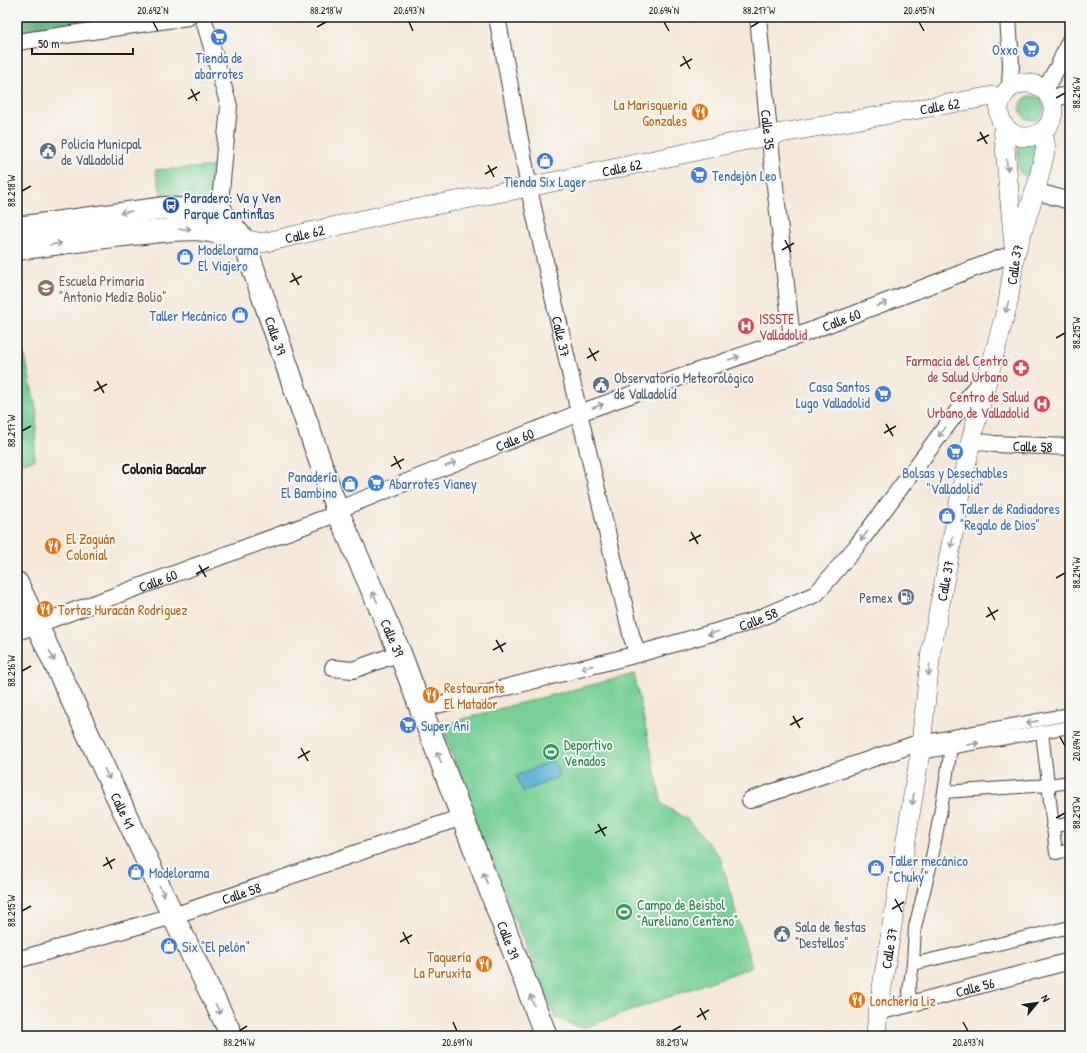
<svg xmlns="http://www.w3.org/2000/svg" width="1087" height="1053" font-family="'Patrick Hand',sans-serif">
	<rect width="100%" height="100%" fill="#f6f6f2"/>
	<filter id="ink" filterUnits="userSpaceOnUse"><feTurbulence type="fractalNoise" baseFrequency=".025" numOctaves="2"/><feDisplacementMap in="SourceGraphic" scale="8" xChannelSelector="R" yChannelSelector="G"/><feConvolveMatrix kernelMatrix="1 2 1 2 8 2 1 2 1" color-interpolation-filters="sRGB"/></filter>
	<filter id="wash" filterUnits="userSpaceOnUse"><feTurbulence type="fractalNoise" baseFrequency=".012" numOctaves="4" result="noise"/><feDisplacementMap in="SourceGraphic" scale="16" xChannelSelector="R" yChannelSelector="G"/><feGaussianBlur stdDeviation="0.9" result="paint"/><feColorMatrix in="noise" values="0 0 0 0 0 0 0 0 0 0 0 0 0 0 0 0 0 1.4 0 .05"/><feComposite in="paint" operator="in"/></filter>
	<g filter="url(#wash)">
		<rect width="100%" height="100%" fill="#f5e8d8"/>
		<g fill="#77d095" stroke="#4a7658">
			<circle cx="1032" cy="108" r="12"/>
			<polygon points="1018,138 1039,141 1032,170 1029,174 1025,176 1020,173 1018,167"/>
			<polygon points="223,166 220,202 165,208 155,170"/>
			<polygon points="23,346 37,414 34,460 17,464 17,347"/>
			<polygon points="634,674 662,804 688,820 720,857 752,967 583,1028 555,1018 477,827 442,725 513,705"/>
		</g>
		<polygon fill="#61b27e" stroke="#3e674d" points="17,17 193,17 17,46"/>
		<polygon fill="#5ab0d7" stroke="#3b667a" points="553,760 560,776 523,792 516,776"/>
	</g>
	<g filter="url(#ink)">
		<g fill="none" stroke-linecap="round" stroke-linejoin="round">
			<g stroke="#3d3b38" stroke-width="14">
				<g id="pedestrian">
					<polyline points="1042,732 1056,853 1070,850"/>
					<polyline points="921,742 1070,714"/>
					<polyline points="920,753 1070,727"/>
					<polyline points="944,792 1048,785 1070,782"/>
					<polyline points="1052,826 1070,824"/>
					<polyline points="913,964 1070,927"/>
					<polyline points="910,1004 909,990 913,964 915,927 931,863 944,792 951,748"/>
				</g>
			</g>
			<g stroke="#3d3b38" stroke-width="18">
				<g id="minor">
					<path d="M203,17L229,106L220,202C225,210 228,218 227,227"/>
					<path id="s1" d="M497,17L531,198L579,413L632,638L638,654"/>
					<path id="s2" d="M758,17L768,123L792,338"/>
					<polyline points="1008,17 1011,64 1010,88"/>
					<polyline points="17,42 188,17"/>
					<polyline points="1044,91 1059,65 1070,40"/>
					<polyline points="1050,98 1070,95"/>
					<polyline points="1035,191 1070,201"/>
					<path id="s3" d="M971,440L994,444L1070,447"/>
					<path id="s4" d="M17,632L328,517L337,510L579,413L792,338L1001,258L1015,254"/>
					<polyline points="333,668 353,670 400,653"/>
					<path id="s5" d="M421,709L638,654L750,622L816,594L856,547L987,372"/>
					<polyline points="750,800 921,742"/>
					<path id="s6" d="M17,960L173,916L462,817"/>
					<path id="s7" d="M878,1012L910,1004L1070,961"/>
				</g>
			</g>
			<g stroke="#3d3b38" stroke-width="20">
				<g id="tertiary">
					<circle cx="1026" cy="110" r="27"/>
					<polyline points="1003,126 1014,246"/>
					<path id="s8" d="M243,239L262,243L393,213L529,187L770,135L993,96L1000,102"/>
					<path id="s9" d="M877,1036L876,1033L878,1012L920,753L931,651L971,440L1008,303L1015,254L1037,185L1046,148L1043,132"/>
				</g>
			</g>
			<g stroke="#3d3b38" stroke-width="24">
				<g id="secondary">
					<path id="s10" d="M17,228L165,208L209,212L228,221L243,239L337,510L400,653L421,709L546,1036"/>
					<polyline points="17,249 105,237 171,230 197,229 211,231 241,239"/>
					<path id="s11" d="M17,583L37,625L173,916L232,1036"/>
				</g>
			</g>
			<use href="#pedestrian" stroke="#fff" stroke-width="12"/>
			<use href="#minor" stroke="#fff" stroke-width="16"/>
			<use href="#tertiary" stroke="#fff" stroke-width="19"/>
			<use href="#secondary" stroke="#fff" stroke-width="22"/>
		</g>
		<defs><path id="oneway-shaft" d="M-6 0H5M1.5-3L5.5 0L1.5 3" fill="none" stroke-width="1.6" stroke-linecap="round" stroke-linejoin="round"/></defs>
		<g stroke="#999">
			<use href="#oneway-shaft" transform="translate(1007 165) rotate(85)"/>
			<use href="#oneway-shaft" transform="translate(126 212) rotate(172)"/>
			<use href="#oneway-shaft" transform="translate(185 229) rotate(-3)"/>
			<use href="#oneway-shaft" transform="translate(56 244) rotate(-8)"/>
			<use href="#oneway-shaft" transform="translate(882 304) rotate(-21)"/>
			<use href="#oneway-shaft" transform="translate(1007 307) rotate(104)"/>
			<use href="#oneway-shaft" transform="translate(734 358) rotate(-19)"/>
			<use href="#oneway-shaft" transform="translate(598 406) rotate(-19)"/>
			<use href="#oneway-shaft" transform="translate(942 432) rotate(127)"/>
			<use href="#oneway-shaft" transform="translate(451 464) rotate(-22)"/>
			<use href="#oneway-shaft" transform="translate(864 536) rotate(127)"/>
			<use href="#oneway-shaft" transform="translate(952 542) rotate(100)"/>
			<use href="#oneway-shaft" transform="translate(375 597) rotate(-114)"/>
			<use href="#oneway-shaft" transform="translate(713 633) rotate(164)"/>
			<use href="#oneway-shaft" transform="translate(52 656) rotate(65)"/>
			<use href="#oneway-shaft" transform="translate(587 667) rotate(166)"/>
			<use href="#oneway-shaft" transform="translate(929 670) rotate(96)"/>
			<use href="#oneway-shaft" transform="translate(1032 722) rotate(169)"/>
			<use href="#oneway-shaft" transform="translate(973 744) rotate(-10)"/>
			<use href="#oneway-shaft" transform="translate(439 757) rotate(-111)"/>
			<use href="#oneway-shaft" transform="translate(107 774) rotate(65)"/>
			<use href="#oneway-shaft" transform="translate(913 799) rotate(99)"/>
			<use href="#oneway-shaft" transform="translate(485 878) rotate(-111)"/>
			<use href="#oneway-shaft" transform="translate(162 891) rotate(65)"/>
			<use href="#oneway-shaft" transform="translate(532 1000) rotate(-111)"/>
			<use href="#oneway-shaft" transform="translate(218 1009) rotate(64)"/>
		</g>
	</g>
	<path fill="none" stroke="#1c1c1c" stroke-width="1.5" d="M153,22L158,31M409,22L413,31M664,22L669,31M919,22L924,31M317,27L326,22M751,27L759,22M683,56L690,69M680,66L692,59M191,89L197,101M1056,98L1065,93M188,99L200,92M980,132L987,144M977,141L989,135M488,165L494,177M485,174L497,167M22,191L31,186M785,240L791,252M782,250L794,243M292,273L299,285M290,282L302,276M1056,338L1065,333M589,348L596,361M587,358L599,351M97,381L104,393M94,391L107,384M886,424L893,436M22,431L31,426M884,433L896,426M394,456L401,469M391,466L404,459M691,532L698,544M689,541L701,535M199,565L206,577M196,574L209,567M1056,578L1065,573M988,607L995,620M986,617L998,610M496,640L503,652M493,650L506,643M22,671L31,666M793,716L800,728M790,725L803,718M1060,737L1065,746M301,748L308,761M298,758L310,751M1056,818L1065,813M598,824L605,836M595,833L607,827M106,857L112,869M103,866L115,859M895,899L902,912M892,909L904,902M22,911L31,906M403,932L409,944M400,942L412,935M700,1008L706,1020M697,1017L709,1010M453,1022L457,1031M963,1022L968,1031M239,1031L247,1026M672,1031L681,1026"/>
	<defs>
		<g id="supermarket-disc" transform="scale(0.9)"><circle r="9.5" fill="#3f7fe0" stroke="#f6f6f2"/><path d="M-6-5.5h2.5l.6 2H6L4.5 2H-2.5L-4.4-4H-6ZM-1.5 3.2a1.3 1.3 0 1 0 .1 0ZM3 3.2a1.3 1.3 0 1 0 .1 0Z" fill="#fff"/></g>
		<g id="restaurant-disc" transform="scale(0.9)"><circle r="9.5" fill="#e8710a" stroke="#f6f6f2"/><path d="M-5-6h1v4h1v-4h1v4h1v-4h1v5L-1.5 .5V6h-2V.5L-5-1ZM5-6V6H3V1.5H1.5Q1.5-4 5-6Z" fill="#fff"/></g>
		<g id="civic-disc" transform="scale(0.9)"><circle r="9.5" fill="#5c6f8a" stroke="#f6f6f2"/><path d="M-.6-6.5H3V-4.5H.6V-3L4-1V1h2V6H-6V1h2V-1L-.6-3ZM-1.2 2.5V6h2.4V2.5Z" fill="#fff"/></g>
		<g id="shop-disc" transform="scale(0.9)"><circle r="9.5" fill="#3f7fe0" stroke="#f6f6f2"/><path d="M-5-2.5h2.3a2.7 3.5 0 0 1 5.4 0H5L5.5 6h-11ZM-1.5-2.5h3a1.5 2.3 0 0 0-3 0Z" fill="#fff"/></g>
		<g id="bus-disc" transform="scale(0.9)"><circle r="9.5" fill="#1a4fb4" stroke="#f6f6f2"/><path d="M-5-6H5V4H4V6H2V4H-2V6H-4V4H-5ZM-3.5-4V0h7V-4ZM-3.5 1.2v1.5H-2V1.2ZM2 1.2v1.5H3.5V1.2Z" fill="#fff"/></g>
		<g id="school-disc" transform="scale(0.9)"><circle r="9.5" fill="#8d6e63" stroke="#f6f6f2"/><path d="M0-5L7-2L0 1L-7-2ZM-4 1L0 2.5L4 1V4Q0 6-4 4Z" fill="#fff"/></g>
		<g id="hospital-disc" transform="scale(0.9)"><circle r="9.5" fill="#e0444e" stroke="#f6f6f2"/><path d="M-5-5h3v3.5h4V-5h3V5h-3V1.5h-4V5h-3Z" fill="#fff"/></g>
		<g id="pharmacy-disc" transform="scale(0.9)"><circle r="9.5" fill="#e0444e" stroke="#f6f6f2"/><path d="M-2-6h4v4h4v4h-4v4h-4v-4h-4v-4h4Z" fill="#fff"/></g>
		<g id="fuel-disc" transform="scale(0.9)"><circle r="9.5" fill="#5c6f8a" stroke="#f6f6f2"/><path d="M-5.5-6h7V0h2V4h1.3V-2.5L3-4.5l.8-.8L6-3V5H2.5V1h-1V6h-7ZM-4.2-4.7v3.2H.2V-4.7Z" fill="#fff"/></g>
		<g id="stadium-disc" transform="scale(0.9)"><circle r="9.5" fill="#2e9e5b" stroke="#f6f6f2"/><path d="M0-5a6.5 5 0 1 0 0 10a6.5 5 0 1 0 0-10ZM-3.5-1.8h7v3.6h-7Z" fill="#fff"/></g>
	</defs>
	<g fill-rule="evenodd">
		<use href="#supermarket-disc" x="219" y="37"/>
		<use href="#supermarket-disc" x="1031" y="49"/>
		<use href="#restaurant-disc" x="700" y="112"/>
		<use href="#civic-disc" x="48" y="151"/>
		<use href="#shop-disc" x="545" y="161"/>
		<use href="#supermarket-disc" x="699" y="175"/>
		<use href="#bus-disc" x="171" y="205"/>
		<use href="#shop-disc" x="185" y="257"/>
		<use href="#school-disc" x="46" y="288"/>
		<use href="#shop-disc" x="240" y="315"/>
		<use href="#hospital-disc" x="746" y="326"/>
		<use href="#pharmacy-disc" x="1021" y="368"/>
		<use href="#civic-disc" x="601" y="385"/>
		<use href="#supermarket-disc" x="883" y="394"/>
		<use href="#hospital-disc" x="1042" y="404"/>
		<use href="#supermarket-disc" x="955" y="452"/>
		<use href="#supermarket-disc" x="376" y="483"/>
		<use href="#shop-disc" x="350" y="484"/>
		<use href="#shop-disc" x="947" y="516"/>
		<use href="#restaurant-disc" x="53" y="546"/>
		<use href="#fuel-disc" x="906" y="597"/>
		<use href="#restaurant-disc" x="45" y="609"/>
		<use href="#restaurant-disc" x="431" y="695"/>
		<use href="#supermarket-disc" x="408" y="725"/>
		<use href="#stadium-disc" x="551" y="752"/>
		<use href="#shop-disc" x="876" y="868"/>
		<use href="#shop-disc" x="136" y="872"/>
		<use href="#stadium-disc" x="624" y="912"/>
		<use href="#civic-disc" x="782" y="934"/>
		<use href="#shop-disc" x="169" y="946"/>
		<use href="#restaurant-disc" x="484" y="964"/>
		<use href="#restaurant-disc" x="857" y="1000"/>
	</g>
	<g text-anchor="middle" dominant-baseline="central" stroke-width="4" stroke-linejoin="round" paint-order="stroke">
		<g font-size="14" fill="#366cbe" stroke="#f6f6f2" text-anchor="start">
			<text x="1018" y="49" text-anchor="end">Oxxo</text>
			<text x="219" y="57" text-anchor="middle">Tienda de<tspan x="219" dy="16">abarrotes</tspan></text>
			<text x="712" y="175">Tendejón Leo</text>
			<text x="545" y="181" text-anchor="middle">Tienda Six Lager</text>
			<text x="198" y="249">Modelorama<tspan x="198" dy="16">El Viajero</tspan></text>
			<text x="227" y="315" text-anchor="end">Taller Mecánico</text>
			<text x="870" y="386" text-anchor="end">Casa Santos<tspan x="870" dy="16">Lugo Valladolid</tspan></text>
			<text x="955" y="472" text-anchor="middle">Bolsas y Desechables<tspan x="955" dy="16">"Valladolid"</tspan></text>
			<text x="337" y="476" text-anchor="end">Panadería<tspan x="337" dy="16">El Bambino</tspan></text>
			<text x="389" y="483">Abarrotes Vianey</text>
			<text x="960" y="508">Taller de Radiadores<tspan x="960" dy="16">"Regalo de Dios"</tspan></text>
			<text x="421" y="725">Super Ani</text>
			<text x="889" y="860">Taller mecánico<tspan x="889" dy="16">"Chuky"</tspan></text>
			<text x="149" y="872">Modelorama</text>
			<text x="182" y="946">Six "El pelón"</text>
		</g>
		<g font-size="14" fill="#c56008" stroke="#f6f6f2" text-anchor="start">
			<text x="687" y="104" text-anchor="end">La Marisqueria<tspan x="687" dy="16">Gonzales</tspan></text>
			<text x="66" y="538">El Zaguán<tspan x="66" dy="16">Colonial</tspan></text>
			<text x="58" y="609">Tortas Huracán Rodríguez</text>
			<text x="444" y="687">Restaurante<tspan x="444" dy="16">El Matador</tspan></text>
			<text x="471" y="956" text-anchor="end">Taquería<tspan x="471" dy="16">La Puruxita</tspan></text>
			<text x="870" y="1000">Lonchería Liz</text>
		</g>
		<g font-size="14" fill="#1c1c1c" stroke="#f6f6f2">
			<text stroke="none"><textPath href="#s8" startOffset="711">Calle 62</textPath></text>
			<text stroke="none"><textPath href="#s2" startOffset="113">Calle 35</textPath></text>
			<text stroke="none"><textPath href="#s8" startOffset="387">Calle 62</textPath></text>
			<text stroke="none"><textPath href="#s8" startOffset="63">Calle 62</textPath></text>
			<text stroke="none"><textPath href="#s9" startOffset="785">Calle 37</textPath></text>
			<text stroke="none"><textPath href="#s4" startOffset="882">Calle 60</textPath></text>
			<text stroke="none"><textPath href="#s10" startOffset="340">Calle 39</textPath></text>
			<text stroke="none"><textPath href="#s1" startOffset="326">Calle 37</textPath></text>
			<text stroke="none"><textPath href="#s4" startOffset="534">Calle 60</textPath></text>
			<text stroke="none"><textPath href="#s3" startOffset="62">Calle 58</textPath></text>
			<text stroke="none"><textPath href="#s4" startOffset="150">Calle 60</textPath></text>
			<text stroke="none"><textPath href="#s9" startOffset="461">Calle 37</textPath></text>
			<text stroke="none"><textPath href="#s5" startOffset="349">Calle 58</textPath></text>
			<text stroke="none"><textPath href="#s10" startOffset="664">Calle 39</textPath></text>
			<text stroke="none"><textPath href="#s11" startOffset="251">Calle 41</textPath></text>
			<text stroke="none"><textPath href="#s6" startOffset="234">Calle 58</textPath></text>
			<text stroke="none"><textPath href="#s10" startOffset="988">Calle 39</textPath></text>
			<text stroke="none"><textPath href="#s9" startOffset="89">Calle 37</textPath></text>
			<text stroke="none"><textPath href="#s7" startOffset="100">Calle 56</textPath></text>
		</g>
		<g font-size="14" fill="#4e5e75" stroke="#f6f6f2" text-anchor="start">
			<text x="61" y="143">Policía Municpal<tspan x="61" dy="16">de Valladolid</tspan></text>
			<text x="614" y="377">Observatorio Meteorológico<tspan x="614" dy="16">de Valladolid</tspan></text>
			<text x="893" y="597" text-anchor="end">Pemex</text>
			<text x="795" y="926">Sala de fiestas<tspan x="795" dy="16">"Destellos"</tspan></text>
		</g>
		<g font-size="14" fill="#164399" stroke="#f6f6f2" text-anchor="start">
			<text x="184" y="197">Paradero: Va y Ven<tspan x="184" dy="16">Parque Cantinflas</tspan></text>
		</g>
		<g font-size="14" fill="#785e54" stroke="#f6f6f2" text-anchor="start">
			<text x="59" y="280">Escuela Primaria<tspan x="59" dy="16">"Antonio Medíz Bolio"</tspan></text>
		</g>
		<g font-size="14" fill="#be3a42" stroke="#f6f6f2" text-anchor="end">
			<text x="759" y="318" text-anchor="start">ISSSTE<tspan x="759" dy="16">Valladolid</tspan></text>
			<text x="1008" y="360">Farmacia del Centro<tspan x="1008" dy="16">de Salud Urbano</tspan></text>
			<text x="1029" y="396">Centro de Salud<tspan x="1029" dy="16">Urbano de Valladolid</tspan></text>
		</g>
		<g font-size="14" fill="#27864d" stroke="#f6f6f2" text-anchor="start">
			<text x="564" y="744">Deportivo<tspan x="564" dy="16">Venados</tspan></text>
			<text x="637" y="904">Campo de Beisbol<tspan x="637" dy="16">"Aureliano Centeno"</tspan></text>
		</g>
		<g font-size="15" font-weight="bold" fill="#1c1c1c" stroke="#f6f6f2">
			<text x="164" y="468">Colonia Bacalar</text>
		</g>
	</g>
	<rect width="1087" height="1053" fill="none" stroke="#f6f6f2" stroke-width="44"/>
	<g transform="translate(1037 1003) rotate(61)" stroke="#f6f6f2" stroke-width="3" paint-order="stroke">
	<path d="M0-3L7 15L0 10L-7 15Z" fill="#1c1c1c"/>
	<text y="-6" font-size="11" font-weight="bold" text-anchor="middle" fill="#1c1c1c">N</text>
	</g>
	<path d="M32 48v6h101v-6" fill="none" stroke="#1c1c1c" stroke-width="2"/>
	<text x="38" y="48" font-size="12" fill="#1c1c1c" stroke="#f6f6f2" stroke-width="3" paint-order="stroke">50 m</text>
	<rect x="22" y="22" width="1043" height="1009" fill="none" stroke="#1c1c1c" stroke-width="1.5"/>
	<g font-size="10" text-anchor="middle" fill="#1c1c1c">
		<text x="153" y="14">20.692°N</text>
		<text x="326" y="14">88.218°W</text>
		<text x="409" y="14">20.693°N</text>
		<text x="664" y="14">20.694°N</text>
		<text x="759" y="14">88.217°W</text>
		<text x="919" y="14">20.695°N</text>
		<text transform="translate(1076 93) rotate(-90)" y="4">88.216°W</text>
		<text transform="translate(11 191) rotate(-90)" y="4">88.218°W</text>
		<text transform="translate(1076 333) rotate(-90)" y="4">88.215°W</text>
		<text transform="translate(11 431) rotate(-90)" y="4">88.217°W</text>
		<text transform="translate(1076 573) rotate(-90)" y="4">88.214°W</text>
		<text transform="translate(11 671) rotate(-90)" y="4">88.216°W</text>
		<text transform="translate(1076 746) rotate(-90)" y="4">20.694°N</text>
		<text transform="translate(1076 813) rotate(-90)" y="4">88.213°W</text>
		<text transform="translate(11 911) rotate(-90)" y="4">88.215°W</text>
		<text x="239" y="1046">88.214°W</text>
		<text x="457" y="1046">20.691°N</text>
		<text x="672" y="1046">88.213°W</text>
		<text x="968" y="1046">20.693°N</text>
	</g>
</svg>
